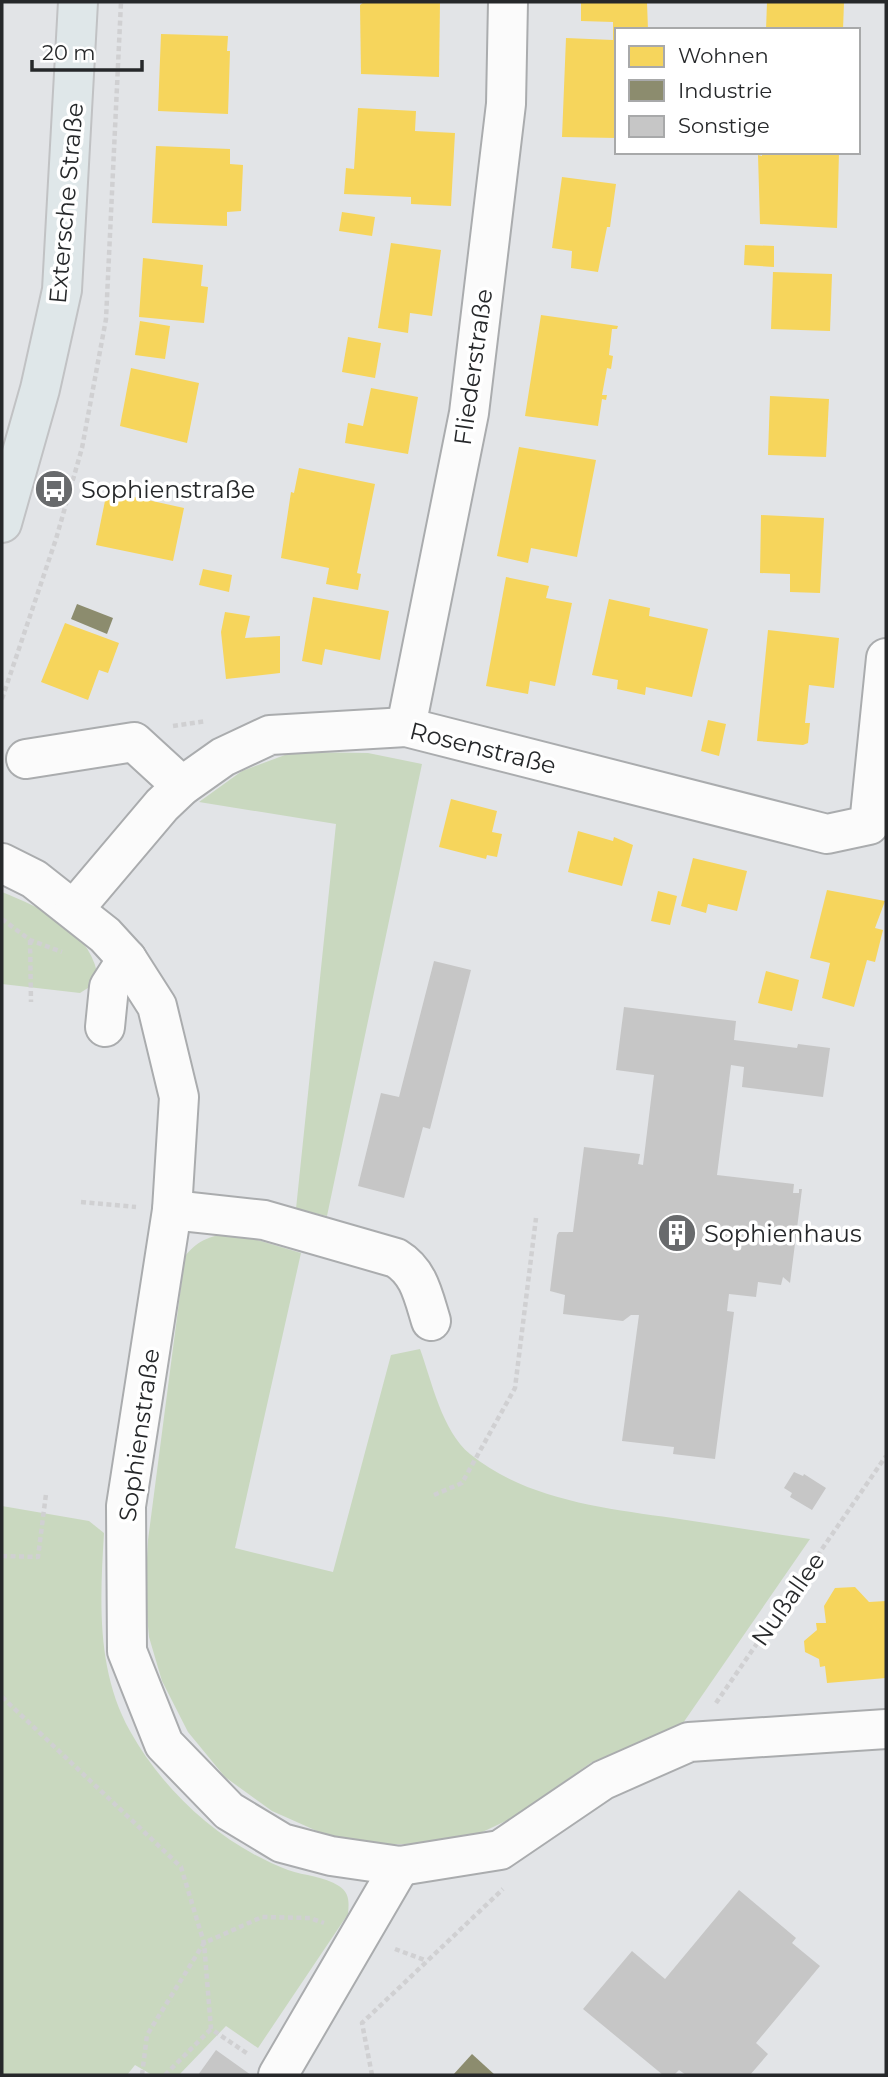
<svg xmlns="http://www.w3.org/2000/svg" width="888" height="2077" font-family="Montserrat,sans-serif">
	<rect width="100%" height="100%" fill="#e2e4e7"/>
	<g fill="#c9d8bf">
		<polygon points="293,752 368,753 422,764 327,1216 296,1209 336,824 199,802 242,771"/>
		<path d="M2,892C41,908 86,927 97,972L91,986L80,993L2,984Z"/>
		<path d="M234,1233L301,1253L235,1548L333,1572L391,1355L420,1349C432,1382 442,1431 470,1454C527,1500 604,1508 673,1518C719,1525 764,1532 810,1539L681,1726L592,1762L512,1818L474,1836L428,1843L381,1845L326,1835L272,1811L225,1777L188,1732L162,1681L149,1637L145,1595L148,1540L185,1256C199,1239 212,1235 234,1233Z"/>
		<path d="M2,1506L89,1521L104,1533C100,1600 96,1670 130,1731C164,1792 222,1845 288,1870C305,1876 324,1876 339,1886C350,1893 349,1903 348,1914L258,2048L226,2026L179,2075H152L135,2065L127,2075H2Z"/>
	</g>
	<g fill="#f6d55c">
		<polygon points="364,2 440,2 439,77 361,74 360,5"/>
		<polygon points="581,2 647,2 648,30 617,30 617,138 562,137 566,38 613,40 613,22 581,21"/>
		<polygon points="767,2 844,2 843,30 766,30"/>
		<polygon points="161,34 228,36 227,51 230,51 228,114 158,111"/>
		<polygon points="358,108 416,111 415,131 455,133 451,206 411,204 411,197 344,194 346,168 354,169"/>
		<polygon points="156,146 230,149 230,164 243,165 241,211 227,212 227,226 152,223"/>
		<polygon points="762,152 839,152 837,228 760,224 758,155 762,156"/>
		<polygon points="562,177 616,184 610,227 607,227 598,272 571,268 572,251 552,248"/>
		<polygon points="342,212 375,217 372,236 339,231"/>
		<polygon points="391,243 441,250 432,316 410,313 408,333 378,328"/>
		<polygon points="745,245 774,246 774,267 744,265"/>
		<polygon points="143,258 203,265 201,286 208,287 204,323 139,317"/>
		<polygon points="773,272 832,274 830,331 771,329"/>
		<polygon points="541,315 618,326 617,329 612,329 609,355 613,356 611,369 607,368 602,395 607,395 606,400 602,399 598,426 525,416"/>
		<polygon points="140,321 170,326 165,359 135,355"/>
		<polygon points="348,337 381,343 375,378 342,372"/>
		<polygon points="131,368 199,383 187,443 120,426"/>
		<polygon points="371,388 418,397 408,454 345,443 348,423 363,426"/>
		<polygon points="770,396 829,399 826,457 768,455"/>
		<polygon points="519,447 596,460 577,557 531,548 528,563 497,556"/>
		<polygon points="299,468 375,484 357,573 361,574 358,590 326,584 329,568 281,558 291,492 294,493"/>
		<polygon points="107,491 184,508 173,561 96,545"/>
		<polygon points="761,515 824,518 820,593 790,592 790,574 760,573"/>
		<polygon points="203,569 232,575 229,592 199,585"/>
		<polygon points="506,577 549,586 546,598 572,603 555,686 530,681 528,694 486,686"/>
		<polygon points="313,597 389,611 380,660 325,649 322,665 302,661"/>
		<polygon points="609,599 650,608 649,616 708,629 692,697 646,687 645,695 617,689 618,680 592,675"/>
		<polygon points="225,612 250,616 245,638 280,636 280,673 226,679 221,632"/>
		<polygon points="65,623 119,643 108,673 99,670 88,700 41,682"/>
		<polygon points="768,630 839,638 834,688 809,685 805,723 810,723 808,743 803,745 757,741"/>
		<polygon points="708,720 726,724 719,756 701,751"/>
		<polygon points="451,799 497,811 492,832 502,834 497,857 487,855 486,859 439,847"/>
		<polygon points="578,831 613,841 614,837 633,845 622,886 568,872"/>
		<polygon points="693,858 747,871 737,911 708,904 706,913 681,906"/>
		<polygon points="827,890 885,901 875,928 883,930 875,962 867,960 854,1007 822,998 830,963 810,958"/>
		<polygon points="658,891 677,896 670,925 651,921"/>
		<polygon points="766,971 799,980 792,1011 758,1003"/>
		<polygon points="855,1587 869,1602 886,1601 886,1678 827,1683 825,1666 820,1667 819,1659 805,1652 804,1641 817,1630 816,1623 826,1623 824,1606 835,1588"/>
	</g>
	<g fill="#8c8c6e">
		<polygon points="77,604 113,618 107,634 71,619"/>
		<polygon points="472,2054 495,2075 453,2075"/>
	</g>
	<g fill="#c6c6c6">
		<polygon points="434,961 471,970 430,1129 423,1127 404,1198 358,1186 381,1093 399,1097"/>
		<polygon points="624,1007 736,1021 734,1040 797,1048 798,1044 830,1048 823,1097 742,1087 744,1067 731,1065 717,1175 794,1184 793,1193 799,1193 799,1189 802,1189 790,1283 783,1277 781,1285 758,1282 756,1297 729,1294 727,1311 734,1312 715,1459 673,1454 674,1447 622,1441 639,1315 631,1315 623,1321 563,1314 565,1295 550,1291 557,1235 559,1232 573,1232 584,1147 640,1154 638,1164 643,1165 654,1075 616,1070"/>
		<polygon points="794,1472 803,1476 804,1474 826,1488 812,1510 790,1497 792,1493 784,1488"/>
		<polygon points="739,1890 796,1938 792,1943 820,1966 756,2043 768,2054 750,2075 686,2075 679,2070 674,2075 663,2075 583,2009 632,1951 665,1979"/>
		<polygon points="216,2050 251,2075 198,2075"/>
	</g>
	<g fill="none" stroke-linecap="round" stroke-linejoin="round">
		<g stroke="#aaacae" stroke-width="42">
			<g id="minor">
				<polyline points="406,727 469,413 506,104 508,2"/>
				<polyline points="26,759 134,742 182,786"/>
				<polyline points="2,863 34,879 105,935 127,959 157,1006 179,1097 172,1210 126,1506 127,1651 164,1744 229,1811 282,1843 331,1856 400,1866 500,1850 603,1780 689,1742 886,1729"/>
				<polyline points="74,909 162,805 182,786 223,757 270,735 406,727 827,834 869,825 886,658"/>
				<polyline points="105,1027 109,987 127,959"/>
				<path d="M172,1210L264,1220L396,1258C419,1272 423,1295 431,1321"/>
				<polyline points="278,2075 400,1866"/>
			</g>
		</g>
		<g stroke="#c1c2c4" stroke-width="42">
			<polyline id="major" points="2,523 40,389 62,290 78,2"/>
		</g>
		<g stroke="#d0d0d2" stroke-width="4.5" stroke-dasharray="5 3.5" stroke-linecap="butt">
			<polyline points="2,699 56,539 82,448 106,319 121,2"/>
			<polyline points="173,726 206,721"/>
			<polyline points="2,919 30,940 62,952"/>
			<polyline points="30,940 31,1002"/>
			<polyline points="81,1202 136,1207"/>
			<polyline points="434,1495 462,1483 515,1388 536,1218"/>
			<polyline points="2,1556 38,1557 46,1494"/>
			<polyline points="2,1697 181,1867 204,1943 211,2029 248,2054"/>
			<polyline points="716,1703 886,1456"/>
			<polyline points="395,1949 427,1961"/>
			<polyline points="142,2075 147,2035 204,1943 262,1917 310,1918 324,1923"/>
			<polyline points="165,2075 211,2029"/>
			<polyline points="372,2075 362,2023 503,1889"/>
		</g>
		<use href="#minor" stroke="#fbfbfb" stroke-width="38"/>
		<use href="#major" stroke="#dfe7e9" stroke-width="38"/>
	</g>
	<defs>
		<g id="bus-disc" transform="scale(2.0125)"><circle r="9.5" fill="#686a6c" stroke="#fff"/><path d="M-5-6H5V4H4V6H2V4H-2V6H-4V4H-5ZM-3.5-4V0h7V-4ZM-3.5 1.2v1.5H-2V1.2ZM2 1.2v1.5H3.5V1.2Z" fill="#fff"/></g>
		<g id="building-disc" transform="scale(2.0125)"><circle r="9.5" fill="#686a6c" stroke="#fff"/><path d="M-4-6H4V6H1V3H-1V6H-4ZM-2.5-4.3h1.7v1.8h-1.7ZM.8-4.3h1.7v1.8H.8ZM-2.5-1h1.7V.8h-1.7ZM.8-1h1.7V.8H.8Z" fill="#fff"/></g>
	</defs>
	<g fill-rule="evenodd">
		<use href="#bus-disc" x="54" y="489"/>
		<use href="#building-disc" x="677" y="1233"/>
	</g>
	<g text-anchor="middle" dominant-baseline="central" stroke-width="7" stroke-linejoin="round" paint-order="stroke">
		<g font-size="24" fill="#26282a" stroke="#fff">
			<text transform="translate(66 203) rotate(-85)">Extersche Straße</text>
			<text transform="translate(473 367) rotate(-82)">Fliederstraße</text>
			<text transform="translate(483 748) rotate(14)">Rosenstraße</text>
			<text transform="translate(139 1435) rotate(-82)">Sophienstraße</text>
			<text transform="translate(788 1599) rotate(-55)">Nußallee</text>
		</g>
		<g font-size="24" fill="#26282a" stroke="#fff" text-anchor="start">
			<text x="81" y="489">Sophienstraße</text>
			<text x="704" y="1233">Sophienhaus</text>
		</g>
	</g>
	<rect width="888" height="2077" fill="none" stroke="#26282a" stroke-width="7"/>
	<rect x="615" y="28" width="245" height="126" fill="#ffffff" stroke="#a8a9aa" stroke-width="2"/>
	<rect x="629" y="46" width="35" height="21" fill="#f6d55c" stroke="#a8a9aa" stroke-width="2"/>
	<text x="678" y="63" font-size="21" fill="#26282a">Wohnen</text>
	<rect x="629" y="80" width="35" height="21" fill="#8c8c6e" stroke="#a8a9aa" stroke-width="2"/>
	<text x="678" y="98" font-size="21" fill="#26282a">Industrie</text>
	<rect x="629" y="116" width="35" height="21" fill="#c6c6c6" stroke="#a8a9aa" stroke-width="2"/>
	<text x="678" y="133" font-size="21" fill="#26282a">Sonstige</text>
	<path d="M32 60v10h110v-10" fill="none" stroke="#26282a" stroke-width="3.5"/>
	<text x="42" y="60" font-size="21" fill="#26282a" stroke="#ffffff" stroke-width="5" paint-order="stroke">20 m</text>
</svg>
